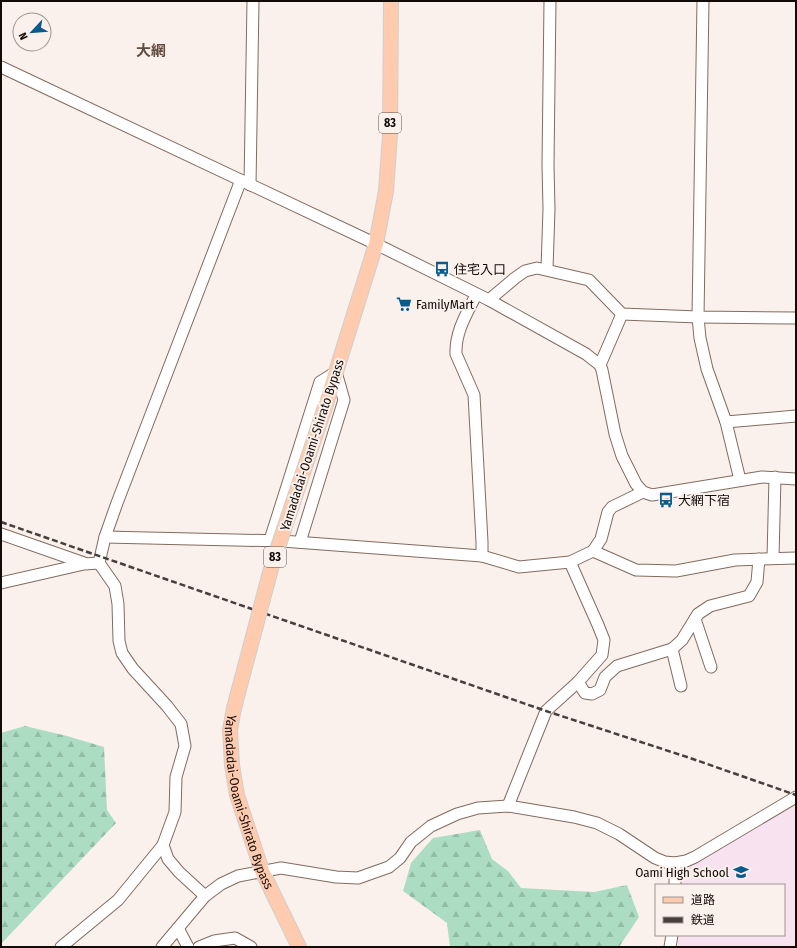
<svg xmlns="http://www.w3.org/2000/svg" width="797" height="948" font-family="'Fira Sans Condensed','Noto Sans JP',sans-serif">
	<defs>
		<pattern id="forest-firs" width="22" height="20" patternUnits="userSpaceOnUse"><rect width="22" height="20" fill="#acddc2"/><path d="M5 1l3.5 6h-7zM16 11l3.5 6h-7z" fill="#93bca5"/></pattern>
	</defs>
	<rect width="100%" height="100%" fill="#fbf1ec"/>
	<polygon fill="#f8e2ef" points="794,806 796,806 796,947 678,947 678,935 784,935 784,885 681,885 682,878 689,866"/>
	<g fill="url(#forest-firs)">
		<polygon points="25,726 67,736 104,747 107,810 116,823 1,944 1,733"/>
		<polygon points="480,830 492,859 508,871 521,888 594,892 627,885 639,917 619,947 450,947 447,923 403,891 411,863 433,838"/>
	</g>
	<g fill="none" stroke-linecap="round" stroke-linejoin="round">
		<g stroke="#816b60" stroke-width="13">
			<g id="minor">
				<polyline points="703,1 698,317 700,338 707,369 726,422 740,480"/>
				<polyline points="1,67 376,244 489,300 586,354 600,365 602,370 615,434 622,456 636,484 643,492 652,495 762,477 796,479"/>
				<polyline points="250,185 253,1"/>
				<polyline points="547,269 549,209 548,165 550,1"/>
				<path d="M476,295C467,313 455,332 456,354L474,395L482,542V556"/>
				<polyline points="489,300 515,278 525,271 537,268 589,280 622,314 698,317 796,318"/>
				<polyline points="600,365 622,314"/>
				<polyline points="726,422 796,416"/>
				<polyline points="1,534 84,563"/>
				<polyline points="105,537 282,541 482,556 519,567 570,562 593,551 601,539 608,512 612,507 643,492"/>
				<polyline points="270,540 320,382 336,372 344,400 300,542"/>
				<polyline points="593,551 636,570 676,571 735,560 796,558"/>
				<polyline points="773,558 775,477"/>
				<polyline points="99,563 105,537 117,503 241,180"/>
				<polyline points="99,563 115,586 118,604 119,641 122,653 133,669 167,706 181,724 185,746 176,777 175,812 163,845 168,859 179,872 205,896"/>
				<polyline points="1,583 84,564 99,563"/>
				<polyline points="695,619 711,667"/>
				<polyline points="672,649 681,686"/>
				<polyline points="578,682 585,693 592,694 600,690 605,677 617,666 672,649 682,640 698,614 710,606 749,596 757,582 759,559"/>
				<polyline points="508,806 546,711 578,682 602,655 604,640 598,625 570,562"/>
				<polyline points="675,885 675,863"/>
				<polyline points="178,928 188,947"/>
				<polyline points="61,947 118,900 163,845"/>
				<polyline points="162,947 205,896 221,884 238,876 281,868 336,877 358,878 389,867 400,858 411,842 431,826 457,814 478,808 508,806 574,817 597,823 619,834 655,858 665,862 675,863 686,861 695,857 796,797"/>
				<polyline points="199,947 214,941 235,938 251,947"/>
				<polyline points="670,947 672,935"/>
			</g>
		</g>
		<g stroke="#d0cecd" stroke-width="16">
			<g id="major">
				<polyline points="325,407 376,244 386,191 390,135 391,1"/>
				<path id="s1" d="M234,708L230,730L232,765L237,795L262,871L299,947"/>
			</g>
		</g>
		<use href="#minor" stroke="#fff" stroke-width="11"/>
		<use href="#major" stroke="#fecbaf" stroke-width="14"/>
		<polyline stroke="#473f3b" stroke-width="2.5" stroke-dasharray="6 3" stroke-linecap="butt" points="1,522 546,711 690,758 796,795"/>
		<g stroke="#d0cecd" stroke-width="16" stroke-linecap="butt">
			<polyline id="major-bridge" points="234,708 272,565 325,407"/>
		</g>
		<use href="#major-bridge" stroke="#fecbaf" stroke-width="14"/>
	</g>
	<defs>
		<g id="bus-bare" transform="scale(1.2)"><path d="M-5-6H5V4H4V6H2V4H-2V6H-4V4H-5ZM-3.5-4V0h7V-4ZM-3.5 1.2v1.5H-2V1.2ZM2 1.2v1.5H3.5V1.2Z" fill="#095b8e" stroke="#fbf1ec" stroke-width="2.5" paint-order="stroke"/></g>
		<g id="supermarket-bare" transform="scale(1.2)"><path d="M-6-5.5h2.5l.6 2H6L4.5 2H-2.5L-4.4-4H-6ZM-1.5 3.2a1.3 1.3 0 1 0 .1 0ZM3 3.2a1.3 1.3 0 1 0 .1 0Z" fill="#095b8e" stroke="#fbf1ec" stroke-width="2.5" paint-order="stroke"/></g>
		<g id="school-bare" transform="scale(1.2)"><path d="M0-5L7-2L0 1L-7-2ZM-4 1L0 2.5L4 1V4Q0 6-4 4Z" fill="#095b8e" stroke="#fbf1ec" stroke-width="2.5" paint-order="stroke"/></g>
	</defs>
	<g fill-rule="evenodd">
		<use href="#bus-bare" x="442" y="269"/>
		<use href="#supermarket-bare" x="404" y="304"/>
		<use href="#bus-bare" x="666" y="500"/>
		<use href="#school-bare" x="741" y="872"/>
	</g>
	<g text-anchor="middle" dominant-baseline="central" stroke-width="4" stroke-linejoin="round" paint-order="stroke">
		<g fill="#fbf1ec" stroke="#59504c" stroke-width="1">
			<rect x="379" y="113" width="22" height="20" rx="3"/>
			<rect x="264" y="547" width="22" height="20" rx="3"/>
		</g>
		<g font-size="12" font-weight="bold" fill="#130b07">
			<text x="390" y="123">83</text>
			<text x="275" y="557">83</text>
		</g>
		<g font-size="13" fill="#130b07" stroke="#fbf1ec" text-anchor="start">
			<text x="454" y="269">住宅入口</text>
			<text x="416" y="304">FamilyMart</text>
			<text x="678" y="500">大網下宿</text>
			<text x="729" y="872" text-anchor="end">Oami High School</text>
		</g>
		<g font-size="13" fill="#130b07" stroke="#fbf1ec">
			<text transform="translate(312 445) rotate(-72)">Yamadadai-Ooami-Shirato Bypass</text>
			<text stroke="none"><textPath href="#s1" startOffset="97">Yamadadai-Ooami-Shirato Bypass</textPath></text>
		</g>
		<g font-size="15" font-weight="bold" fill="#614b41" stroke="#fbf1ec">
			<text x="151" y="51">大網</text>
		</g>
	</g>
	<rect width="797" height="948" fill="none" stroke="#130b07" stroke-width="4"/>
	<rect x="655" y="884" width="130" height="52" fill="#fbf1ec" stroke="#9e9590"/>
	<rect x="663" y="897" width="20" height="6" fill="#fecbaf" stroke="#9e9590"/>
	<text x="691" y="904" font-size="12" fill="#130b07">道路</text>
	<rect x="663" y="917" width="20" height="6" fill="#473f3b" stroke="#9e9590"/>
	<text x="691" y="924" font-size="12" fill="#130b07">鉄道</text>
	<g transform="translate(32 32) rotate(244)"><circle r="19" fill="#fbf1ec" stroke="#9e9590"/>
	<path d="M0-3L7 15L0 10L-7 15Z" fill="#095b8e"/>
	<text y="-6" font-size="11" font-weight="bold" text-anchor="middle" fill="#130b07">N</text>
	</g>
</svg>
